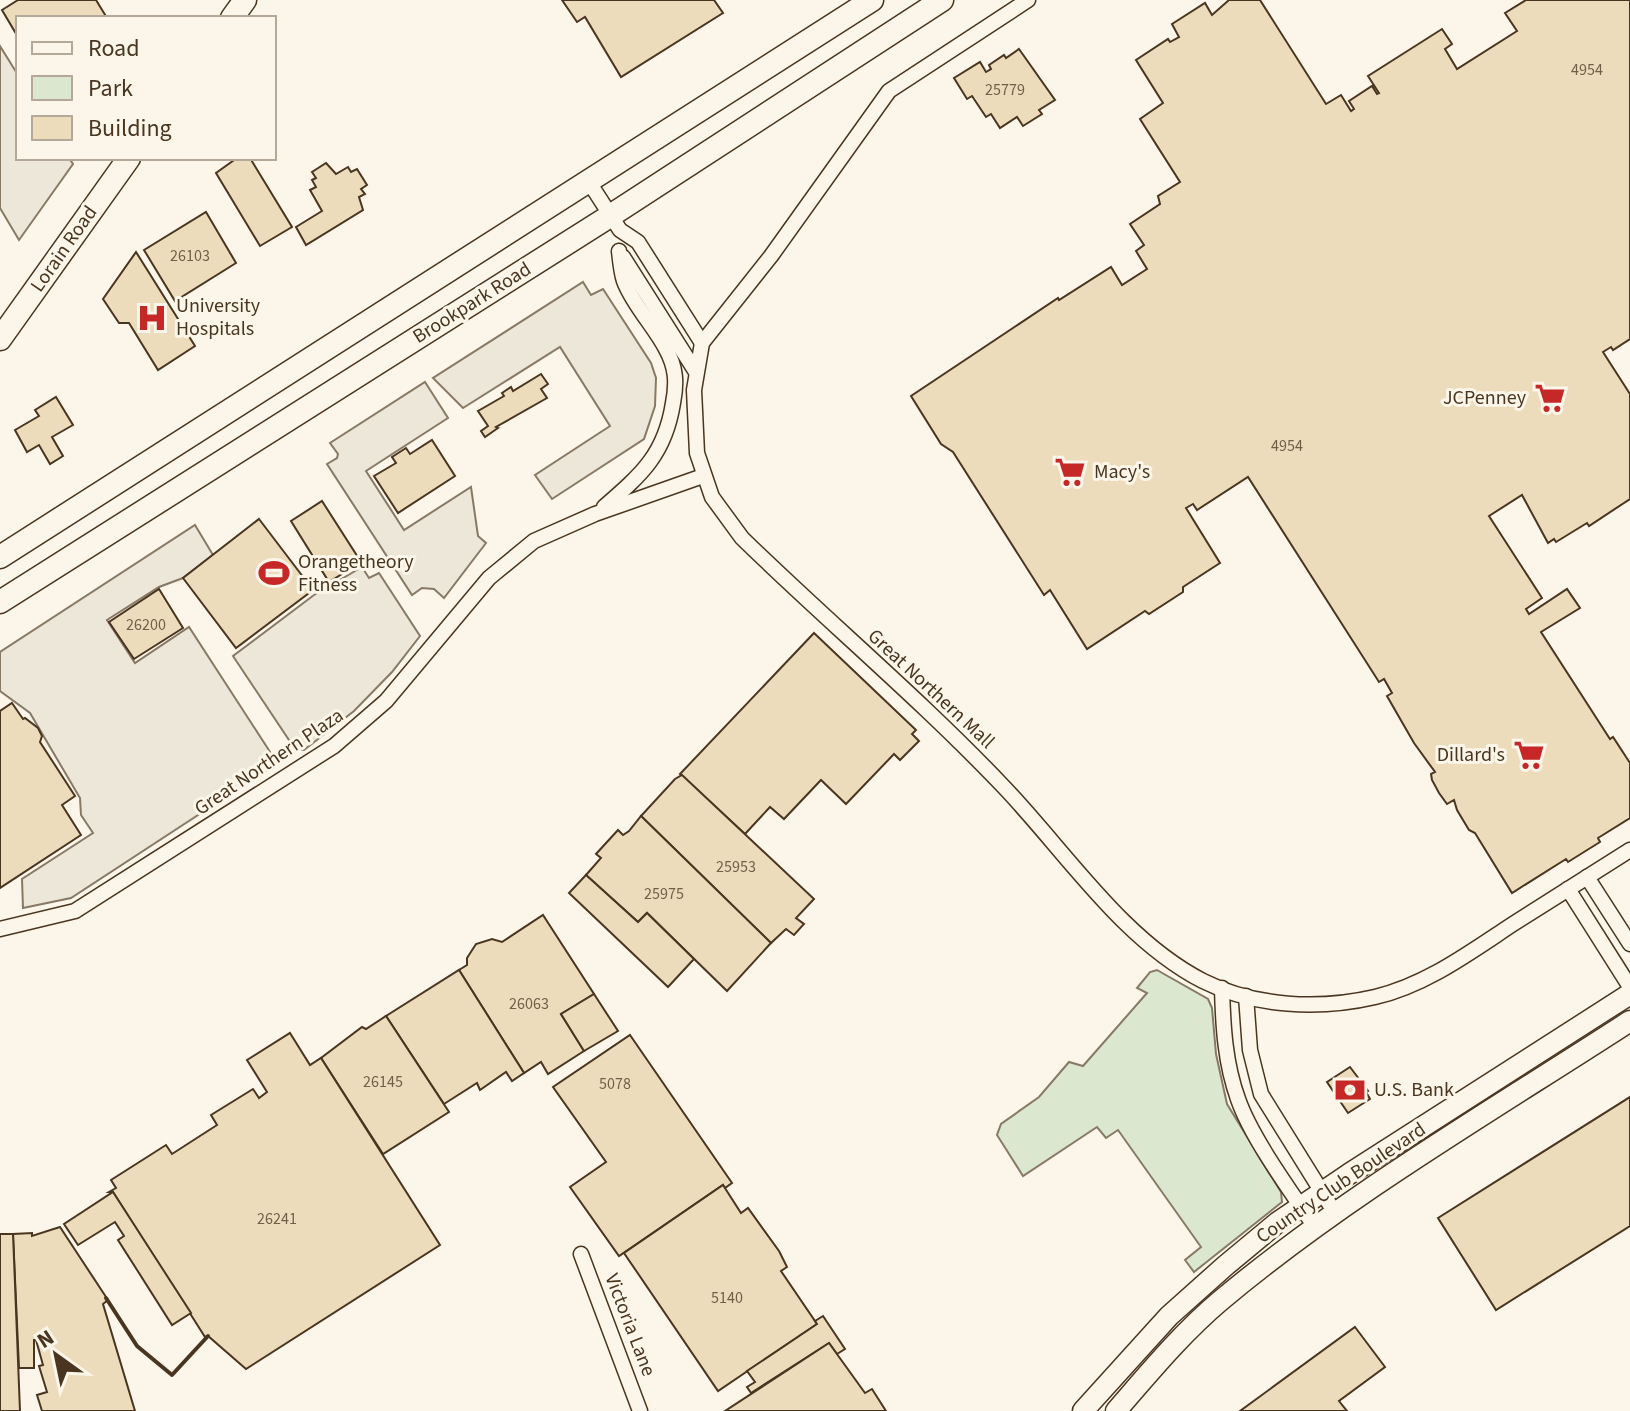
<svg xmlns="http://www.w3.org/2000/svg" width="1630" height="1411" font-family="'Source Sans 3',sans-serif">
	<rect width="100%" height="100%" fill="#fbf6e9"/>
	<polygon fill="#dce7d0" stroke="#887966" stroke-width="2" points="1157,970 1208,999 1212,1008 1216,1054 1227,1104 1281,1192 1282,1202 1194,1272 1185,1260 1201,1247 1118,1130 1106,1138 1097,1127 1023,1176 997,1135 1001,1124 1039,1097 1069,1062 1083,1066 1147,993 1137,988 1150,972"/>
	<g fill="#ede7d9" stroke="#887966" stroke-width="2">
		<polygon points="0,46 18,75 18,158 69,158 73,164 19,240 0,208"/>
		<polygon points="583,282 591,295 603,289 651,363 656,378 655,406 644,439 552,499 535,475 610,426 560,347 463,408 433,378"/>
		<polygon points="425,382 448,418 366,471 404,530 471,487 478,536 486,543 444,598 434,589 422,588 412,595 327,464 337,458 338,454 330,443"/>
		<polygon points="195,525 213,555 183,578 159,587 107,620 135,663 189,627 274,758 270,768 71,898 23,908 22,879 93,833 81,815 80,798 30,713 0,691 0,652"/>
		<polygon points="362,567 369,578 379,573 420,636 392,672 354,711 304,750 295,749 233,656 314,595"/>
	</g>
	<g fill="#ecdcbc" stroke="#4a3520" stroke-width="2">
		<polygon points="18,0 96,0 107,18 18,18 18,37 2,10"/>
		<polygon points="562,0 714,0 723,13 621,77 585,17 577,22"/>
		<polygon points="1229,0 1260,0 1326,104 1341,95 1351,111 1354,109 1349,101 1372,86 1377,94 1379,93 1368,76 1442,29 1452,44 1445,49 1457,69 1517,31 1505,13 1526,0 1630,0 1630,339 1613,350 1611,347 1603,352 1630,394 1630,499 1589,526 1587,523 1556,542 1554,539 1548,543 1522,495 1489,516 1542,598 1526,609 1529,614 1567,589 1580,608 1541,632 1608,736 1610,739 1613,737 1630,763 1630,818 1598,838 1600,842 1568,862 1566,859 1512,893 1475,833 1469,830 1457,810 1454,800 1447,804 1439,793 1432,780 1431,774 1435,772 1414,743 1387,696 1392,693 1384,679 1379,682 1248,477 1197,510 1193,504 1186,508 1220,563 1183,587 1183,592 1149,614 1145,611 1087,649 1050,590 1044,595 953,452 941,444 911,396 1058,298 1059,300 1111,267 1122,285 1147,269 1136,251 1144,245 1130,224 1160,204 1158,196 1180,182 1140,119 1163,103 1136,60 1168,39 1170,42 1179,37 1172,24 1205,3 1212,15"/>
		<polygon points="1019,49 1055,100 1039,110 1042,114 1023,126 1017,117 1000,128 991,114 986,117 972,96 967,99 954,78 980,62 986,72 991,69 989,65 1004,55 1006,58"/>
		<polygon points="237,158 250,158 292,227 260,246 216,173"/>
		<polygon points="326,163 336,174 348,167 351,172 357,169 367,185 361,189 365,194 359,197 363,210 306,245 296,227 322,211 310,190 316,187 312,180 316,178 312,172"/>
		<polygon points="206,212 236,263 175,301 144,250"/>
		<polygon points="136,252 195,346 158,370 129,323 119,323 103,299"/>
		<polygon points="541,374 548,384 541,389 547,398 496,427 498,428 485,437 481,431 488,426 478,411 504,396 502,393 511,387 513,391"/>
		<polygon points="56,397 73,425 52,437 63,456 50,464 39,445 27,452 15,430 39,416 35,410"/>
		<polygon points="432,440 455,476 398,513 374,476 396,463 392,457 406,448 410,454"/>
		<polygon points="322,501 361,562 329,582 291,521"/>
		<polygon points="259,519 313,590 236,648 183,578"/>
		<polygon points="159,589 183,628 134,659 109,622"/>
		<polygon points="814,633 916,730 912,734 919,741 900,760 894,754 846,804 821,780 784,819 770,807 745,834 680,774"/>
		<polygon points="12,703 23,719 25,718 38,728 42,736 40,742 75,796 62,805 81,835 0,888 0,711"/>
		<polygon points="682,775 814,899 796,918 804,924 794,935 786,929 771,943 641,816 675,779"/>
		<polygon points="641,816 771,943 727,991 647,913 638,922 586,875 601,858 596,854 618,830 623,835 629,831"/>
		<polygon points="586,875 638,922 647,913 694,959 668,987 569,893"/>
		<polygon points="543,915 594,994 561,1014 584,1051 548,1074 541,1062 524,1073 459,970 467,965 467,958 476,944 492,939 502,942"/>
		<polygon points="459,970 524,1073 512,1081 506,1072 480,1090 477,1083 444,1104 386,1016"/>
		<polygon points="594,994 618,1031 584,1051 561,1014"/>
		<polygon points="386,1016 449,1112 383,1154 321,1058 362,1027 366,1029"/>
		<polygon points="290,1033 310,1065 321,1058 440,1245 246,1369 208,1336 205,1337 113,1192 109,1192 116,1188 111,1180 166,1145 172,1154 217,1125 211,1115 253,1089 259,1098 267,1092 247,1060"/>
		<polygon points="630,1035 732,1183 725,1188 723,1185 619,1256 570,1187 606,1162 553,1087"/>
		<polygon points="1350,1067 1368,1091 1366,1092 1370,1099 1348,1113 1327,1082"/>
		<polygon points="1630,1097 1630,1226 1496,1310 1438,1218"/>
		<polygon points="723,1185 741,1213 748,1208 779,1251 787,1267 781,1271 817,1324 718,1391 624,1253"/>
		<polygon points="113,1192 191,1313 172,1325 118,1240 124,1236 115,1222 78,1245 64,1224"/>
		<polygon points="60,1227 108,1300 103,1304 135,1411 42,1411 37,1395 47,1392 39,1366 43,1365 36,1340 34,1340 34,1368 19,1368 13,1234 32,1233 32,1236"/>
		<polygon points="0,1234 13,1234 20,1411 0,1411"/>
		<polygon points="823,1316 845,1349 837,1354 829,1343 751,1393 747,1387 755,1382 747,1371 817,1324 815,1321"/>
		<polygon points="1355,1327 1385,1367 1339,1401 1347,1411 1240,1411"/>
		<polygon points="829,1343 865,1393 872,1389 886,1411 725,1411"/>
	</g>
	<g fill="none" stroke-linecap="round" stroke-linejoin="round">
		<g stroke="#4a3520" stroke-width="17">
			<g id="street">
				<path d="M1028,0L889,91L771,256L702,343L694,390L697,453L712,497L742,538C827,621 919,698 1001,784C1064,849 1121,939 1203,981C1255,1007 1319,1010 1375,997C1426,985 1469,953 1513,924C1552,899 1591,875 1630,850"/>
				<polyline points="589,182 620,230 638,242 702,343"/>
				<polyline points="623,257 696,372"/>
				<path d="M604,507C642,474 665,454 673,403C677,383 676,367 666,349C654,326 633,305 624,281C621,272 620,260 619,251"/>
				<polyline points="1587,877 1630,944"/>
				<polyline points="1568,889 1630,987"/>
				<polyline points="0,929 75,911 334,746 386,701 489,578 534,541 595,514 703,476"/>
				<path d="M1222,988C1223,1026 1225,1063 1238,1099C1251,1137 1291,1192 1315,1227"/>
				<polyline points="1246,996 1250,1050 1261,1094 1335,1213"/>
				<polyline points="581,1254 640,1411"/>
			</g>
		</g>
		<g stroke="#4a3520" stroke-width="23">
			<g id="secondary">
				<polyline points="1083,1411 1169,1316 1225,1266 1278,1222 1349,1174 1630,994"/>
				<path d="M1116,1411C1149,1373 1182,1333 1220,1301C1345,1196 1493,1110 1630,1021"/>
			</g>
		</g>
		<g stroke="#4a3520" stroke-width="25">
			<g id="primary">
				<polyline points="232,18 245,0"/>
				<polyline points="0,339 129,158"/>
				<polyline points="0,557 872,0"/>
				<polyline points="0,602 610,216 942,0"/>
			</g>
		</g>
		<use href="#street" stroke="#fbf6e9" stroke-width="14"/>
		<use href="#secondary" stroke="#fbf6e9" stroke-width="20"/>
		<use href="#primary" stroke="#fbf6e9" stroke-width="22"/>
		<polyline stroke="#4a3520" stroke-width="4" points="106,1298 137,1346 172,1375 208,1336"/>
	</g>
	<defs>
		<g id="hospital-bare" transform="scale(2.4)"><path d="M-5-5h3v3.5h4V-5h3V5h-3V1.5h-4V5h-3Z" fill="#c62828" stroke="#fbf6e9" stroke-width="2.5" paint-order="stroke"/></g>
		<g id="supermarket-bare" transform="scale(2.4)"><path d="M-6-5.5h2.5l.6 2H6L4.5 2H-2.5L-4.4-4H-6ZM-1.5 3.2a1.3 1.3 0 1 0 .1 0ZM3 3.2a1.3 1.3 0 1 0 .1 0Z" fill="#c62828" stroke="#fbf6e9" stroke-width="2.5" paint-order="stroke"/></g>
		<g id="stadium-bare" transform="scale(2.4)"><path d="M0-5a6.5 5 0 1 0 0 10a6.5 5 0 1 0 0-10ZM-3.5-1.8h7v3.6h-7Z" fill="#c62828" stroke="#fbf6e9" stroke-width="2.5" paint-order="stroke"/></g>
		<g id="bank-bare" transform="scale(2.4)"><path d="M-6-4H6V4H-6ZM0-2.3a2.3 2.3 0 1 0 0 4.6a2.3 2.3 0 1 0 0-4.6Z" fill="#c62828" stroke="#fbf6e9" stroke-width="2.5" paint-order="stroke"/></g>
	</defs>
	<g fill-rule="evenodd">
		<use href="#hospital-bare" x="152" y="318"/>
		<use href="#supermarket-bare" x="1550" y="398"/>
		<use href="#supermarket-bare" x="1070" y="472"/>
		<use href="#stadium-bare" x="274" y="573"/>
		<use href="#supermarket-bare" x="1529" y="755"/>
		<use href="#bank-bare" x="1350" y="1090"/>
	</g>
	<g text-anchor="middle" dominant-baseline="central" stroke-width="6" stroke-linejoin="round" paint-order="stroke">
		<g font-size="16" fill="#725f47">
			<text x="1587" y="70">4954</text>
			<text x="1005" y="90">25779</text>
			<text x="190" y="256">26103</text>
			<text x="1287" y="446">4954</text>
			<text x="146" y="625">26200</text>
			<text x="736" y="867">25953</text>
			<text x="664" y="894">25975</text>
			<text x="529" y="1004">26063</text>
			<text x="383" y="1082">26145</text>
			<text x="615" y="1084">5078</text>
			<text x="277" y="1219">26241</text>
			<text x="727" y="1298">5140</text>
		</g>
		<g font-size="20" fill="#4a3520" stroke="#fbf6e9">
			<text transform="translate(64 249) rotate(-55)">Lorain Road</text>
			<text transform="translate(472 303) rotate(-32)">Brookpark Road</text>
			<text transform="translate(931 689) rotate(43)">Great Northern Mall</text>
			<text transform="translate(269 762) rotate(-34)">Great Northern Plaza</text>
			<text transform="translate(1341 1183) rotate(-34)">Country Club Boulevard</text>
			<text transform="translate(630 1325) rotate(69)">Victoria Lane</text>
		</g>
		<g font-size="20" fill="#4a3520" stroke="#fbf6e9" text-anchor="start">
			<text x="176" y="306">University<tspan x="176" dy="23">Hospitals</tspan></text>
			<text x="1526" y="398" text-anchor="end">JCPenney</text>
			<text x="1094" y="472">Macy's</text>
			<text x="298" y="562">Orangetheory<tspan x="298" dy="23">Fitness</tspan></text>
			<text x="1505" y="755" text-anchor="end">Dillard's</text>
			<text x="1374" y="1090">U.S. Bank</text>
		</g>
	</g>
	<rect x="16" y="16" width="260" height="144" fill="#fbf6e9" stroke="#b4a999" stroke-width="2"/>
	<rect x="32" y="42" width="40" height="12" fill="#fbf6e9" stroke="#b4a999" stroke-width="2"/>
	<text x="88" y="56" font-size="24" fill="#4a3520">Road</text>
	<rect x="32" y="76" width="40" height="24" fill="#dce7d0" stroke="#b4a999" stroke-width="2"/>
	<text x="88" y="96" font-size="24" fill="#4a3520">Park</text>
	<rect x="32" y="116" width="40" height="24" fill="#ecdcbc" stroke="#b4a999" stroke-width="2"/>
	<text x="88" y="136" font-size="24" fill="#4a3520">Building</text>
	<g transform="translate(56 1355) rotate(327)" stroke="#fbf6e9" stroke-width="6" paint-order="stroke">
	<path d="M0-6L14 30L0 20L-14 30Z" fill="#4a3520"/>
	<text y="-12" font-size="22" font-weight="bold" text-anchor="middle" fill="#4a3520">N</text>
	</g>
</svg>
